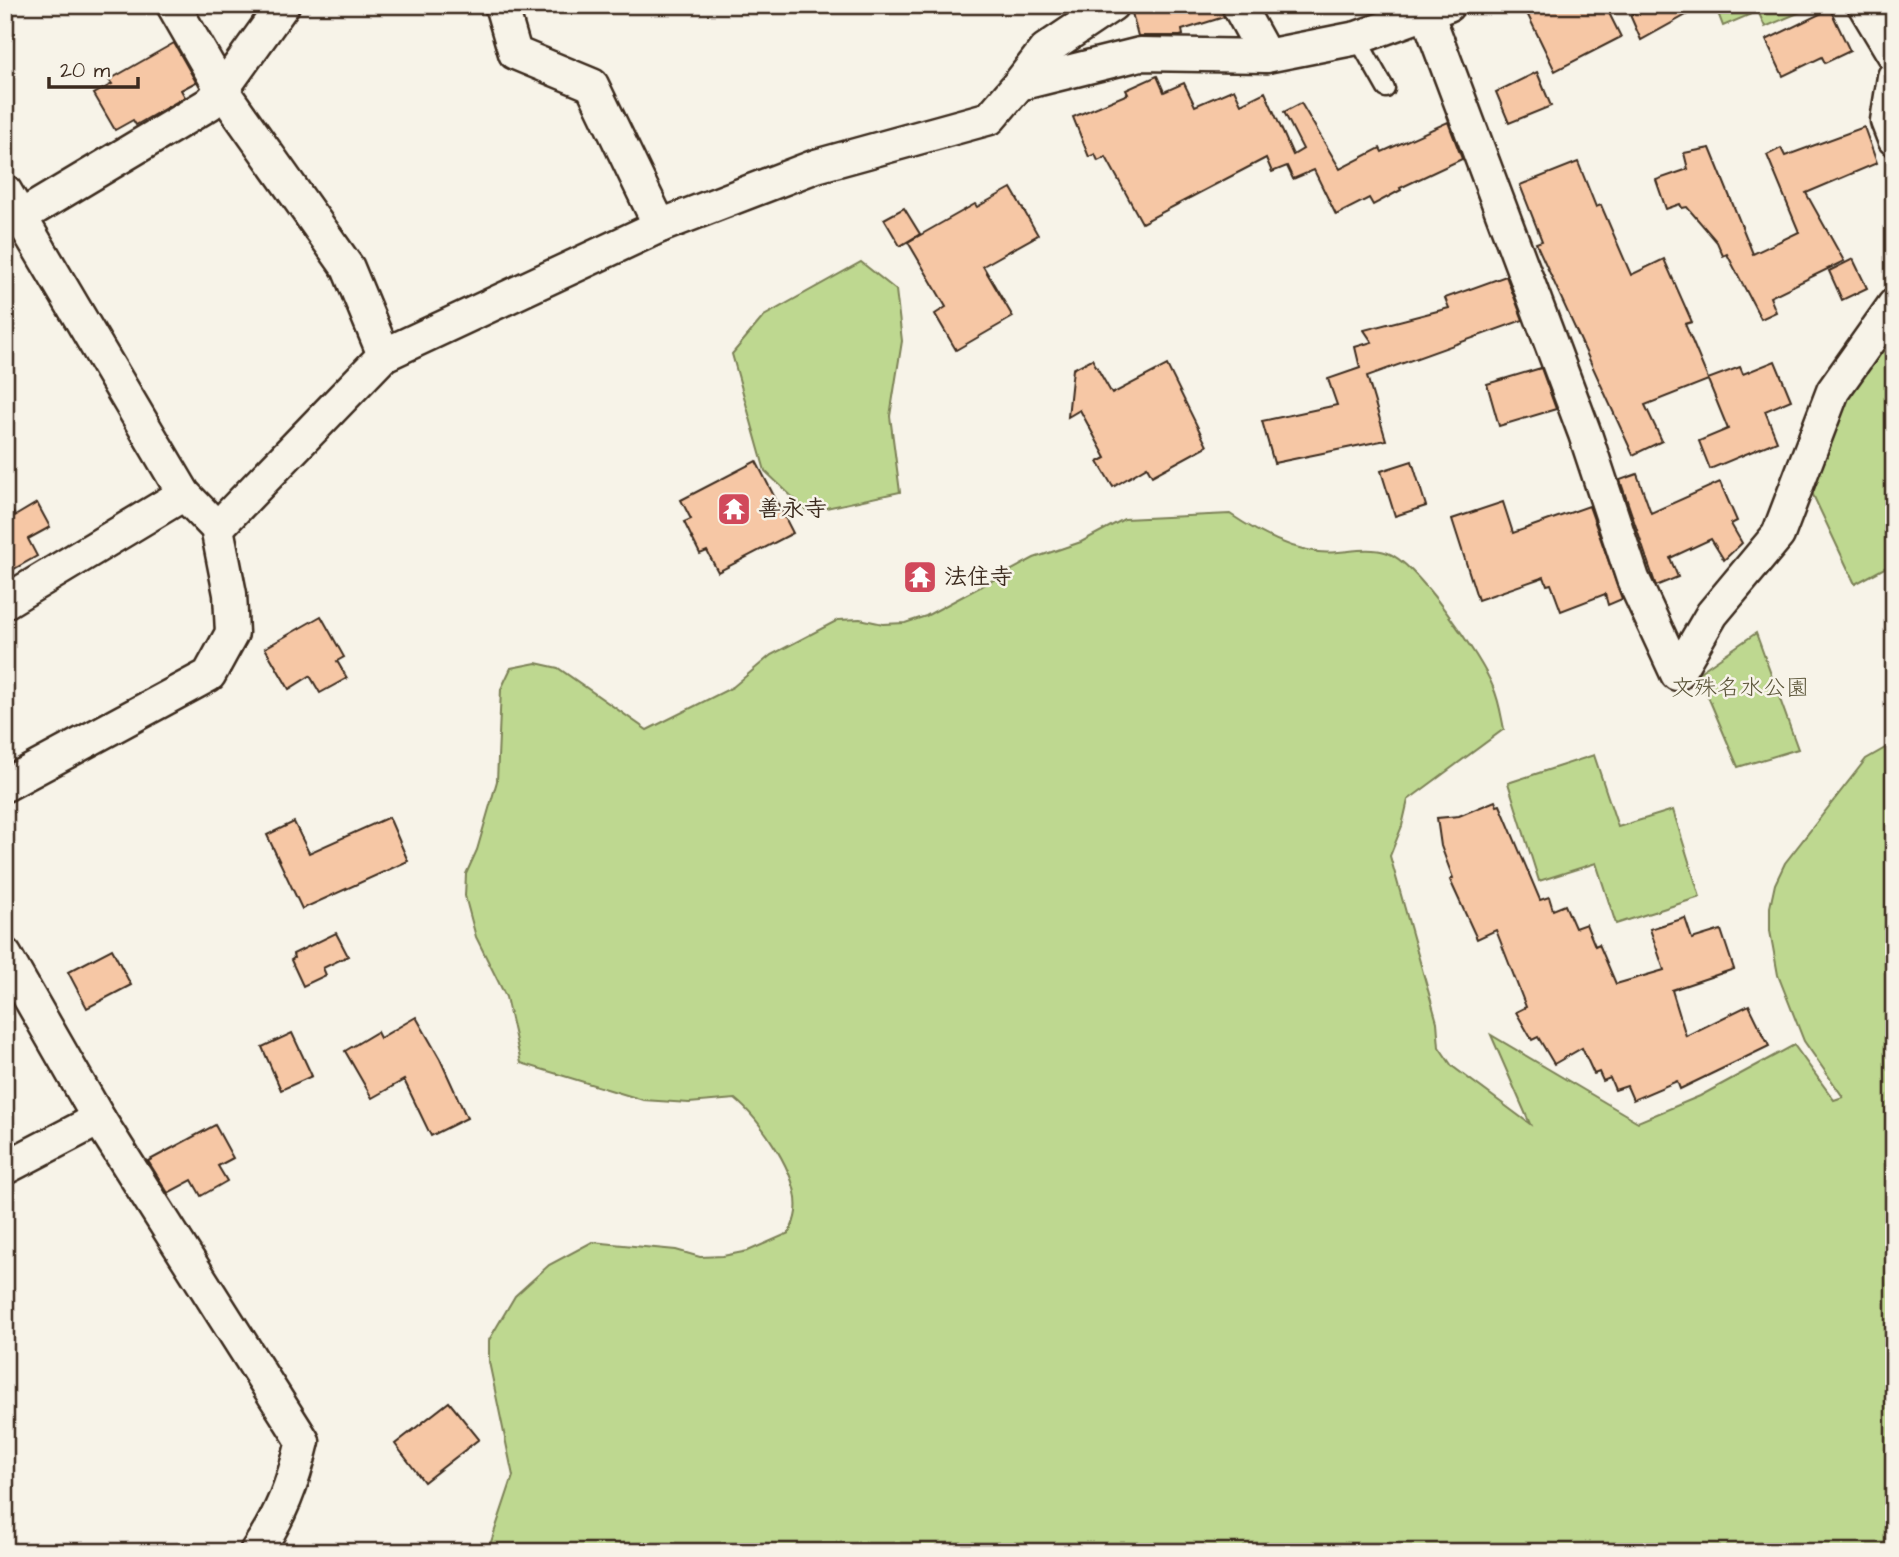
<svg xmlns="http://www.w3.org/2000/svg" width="1899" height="1557" font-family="'Architects Daughter','Klee One',sans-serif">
	<rect width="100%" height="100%" fill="#f7f3e8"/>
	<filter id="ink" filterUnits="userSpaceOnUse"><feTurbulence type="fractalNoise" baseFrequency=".0143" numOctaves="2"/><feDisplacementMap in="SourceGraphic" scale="14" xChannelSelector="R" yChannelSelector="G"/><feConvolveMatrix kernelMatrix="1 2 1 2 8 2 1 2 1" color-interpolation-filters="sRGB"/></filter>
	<g filter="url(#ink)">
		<g fill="#bed890" stroke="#7c8157" stroke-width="2">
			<polygon points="1715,5 1817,5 1765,27 1758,11 1723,26"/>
			<polygon points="861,262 896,290 902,341 890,416 900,492 808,512 765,471 732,354 764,316"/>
			<polygon points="1894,322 1894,563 1855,584 1806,480 1831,414"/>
			<path d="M1230,514C1255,531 1287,548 1318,552C1341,555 1364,545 1388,553C1416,563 1482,658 1493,687C1499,700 1501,715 1504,729L1408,800L1402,826L1390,856L1437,1022L1439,1047L1452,1066L1530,1124L1491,1035L1638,1122L1700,1096L1794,1045L1834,1100L1843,1097L1804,1041L1778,975L1770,931V907L1775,884L1785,863L1866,759L1894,743V1552H491L490,1545L513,1476L489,1362V1340L515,1296L549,1265L592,1242L676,1250L700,1257L723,1256L748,1251L789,1233C792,1227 795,1219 796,1212C801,1177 760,1119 735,1099L689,1103L643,1100L521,1063L506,997L476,937L465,896L466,874L477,850L497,781L501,689L511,668L536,663L558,668L647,730L733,687L771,655L838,620L860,619L883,624L905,623L926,616L1034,558L1081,542L1124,519Z"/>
			<polygon points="1756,633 1798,749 1738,767 1698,673"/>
			<polygon points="1594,755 1618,827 1673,810 1700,897 1616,924 1596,863 1539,881 1508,783"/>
		</g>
		<g fill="#f6c7a5" stroke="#3b2a1e" stroke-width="2">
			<polygon points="1130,5 1220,5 1224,17 1182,30 1183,35 1180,36 1138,36"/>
			<polygon points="1523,5 1605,5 1621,37 1555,71"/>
			<polygon points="1650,5 1704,5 1641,40 1630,15"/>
			<polygon points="1830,9 1850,51 1825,63 1822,57 1783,76 1766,40"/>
			<polygon points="174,43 196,82 181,90 185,97 136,125 133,120 115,130 94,94 112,84 109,80"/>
			<polygon points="1537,72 1551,106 1509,123 1496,92"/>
			<polygon points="1157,76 1164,92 1184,83 1195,106 1234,89 1241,104 1265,92 1293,155 1303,149 1284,112 1301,103 1340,169 1380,148 1382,152 1448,122 1462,159 1400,188 1401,190 1373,205 1369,198 1336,215 1314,170 1293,179 1287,166 1272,172 1266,158 1142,223 1106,157 1098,161 1095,154 1089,157 1073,117 1128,94 1126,90"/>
			<polygon points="1864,127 1877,163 1806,193 1844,261 1770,297 1776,312 1761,319 1727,254 1723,256 1717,242 1687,207 1682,208 1680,204 1666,209 1656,180 1688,169 1684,153 1710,148 1753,254 1799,232 1767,155 1781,148 1785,156"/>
			<polygon points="1578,162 1596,207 1601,205 1631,275 1664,259 1692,322 1685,324 1708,379 1740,367 1743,374 1775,361 1791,400 1765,411 1777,441 1710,469 1699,441 1728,429 1708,380 1645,405 1662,441 1633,455 1536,243 1542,241 1520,185"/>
			<polygon points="1011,188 1038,235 983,266 1013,317 956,350 935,314 946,307 908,242 975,204 977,207"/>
			<polygon points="904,208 920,234 900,246 884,219"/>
			<polygon points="1853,259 1867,288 1842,300 1829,271"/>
			<polygon points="1506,276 1523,320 1367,376 1386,440 1274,463 1262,421 1337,405 1328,379 1360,368 1355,347 1372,342 1364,330 1449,308 1445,298"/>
			<polygon points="1092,359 1112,394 1167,365 1207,446 1152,476 1147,467 1113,487 1098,462 1106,458 1080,410 1068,417 1073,369"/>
			<polygon points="1541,368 1556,409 1499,426 1487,384"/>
			<polygon points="756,461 793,533 718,572 707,551 700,554 684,522 691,519 681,500"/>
			<polygon points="1412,461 1426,506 1395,516 1381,471"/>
			<polygon points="1637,474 1651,513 1720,482 1737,521 1731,524 1742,543 1724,560 1711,539 1670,558 1678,577 1656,586 1620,480"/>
			<polygon points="5,500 15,516 37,503 50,527 28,539 37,556 5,574"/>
			<polygon points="1503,502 1513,533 1589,506 1622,599 1608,605 1605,594 1561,611 1551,584 1547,585 1544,577 1478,600 1452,519"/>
			<polygon points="321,616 344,657 337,661 347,678 320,693 310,676 289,689 265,648"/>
			<polygon points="1495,801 1497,806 1500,805 1540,900 1549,897 1553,910 1565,905 1575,928 1586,924 1595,946 1599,944 1616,984 1664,970 1650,929 1685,918 1692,939 1721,930 1734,969 1672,990 1686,1036 1749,1005 1769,1046 1680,1089 1677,1081 1633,1100 1627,1086 1615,1090 1610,1078 1603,1081 1599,1072 1594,1074 1582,1048 1554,1064 1538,1037 1532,1040 1516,1012 1526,1007 1496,930 1477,939 1450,880 1453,878 1441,846 1437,818 1459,816"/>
			<polygon points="389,817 408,861 302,909 267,835 294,822 309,853"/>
			<polygon points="336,933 348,956 323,968 326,975 303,986 291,960 294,958 293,954"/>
			<polygon points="112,949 131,985 87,1008 68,972"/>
			<polygon points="416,1017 440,1059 467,1118 431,1136 404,1080 372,1098 345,1051 377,1032 380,1038"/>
			<polygon points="292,1033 312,1076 281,1090 262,1047"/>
			<polygon points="215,1125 233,1158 218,1166 227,1181 201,1196 192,1180 168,1193 148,1161"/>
			<polygon points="449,1402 479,1439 424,1482 395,1444"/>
		</g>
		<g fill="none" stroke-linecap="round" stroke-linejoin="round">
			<g stroke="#3b2a1e" stroke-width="21">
				<polyline id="lane" points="1357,38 1386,89"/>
			</g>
			<g stroke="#3b2a1e" stroke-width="37">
				<g id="street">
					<polyline points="173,5 222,90 348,268 384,355"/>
					<polyline points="501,5 515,53 592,85 660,226"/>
					<polyline points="1238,5 1266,56"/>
					<polyline points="1864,5 1894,55"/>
					<polyline points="1427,13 1585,434 1633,579 1677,674 1712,614 1778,535 1833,391 1894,305"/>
					<polyline points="1894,77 1887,121 1894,139"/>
					<polyline points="1019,84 1045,50 1112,5"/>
					<polyline points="5,191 184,494 217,528 230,594 232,633 209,675 5,785"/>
					<polyline points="5,226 209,104 222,90 283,5"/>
					<polyline points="217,528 384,355 660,226 816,166 990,118 1019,84 1140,54 1266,56 1357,38 1448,5"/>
					<polyline points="5,602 184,494"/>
					<path d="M5,955L99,1119L303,1441C293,1483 281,1516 256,1552"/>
					<polyline points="5,1168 99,1119"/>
				</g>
			</g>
			<use href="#lane" stroke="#f7f3e8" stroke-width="16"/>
			<use href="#street" stroke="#f7f3e8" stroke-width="32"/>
		</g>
	</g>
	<defs>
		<g id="temple-square" transform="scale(1.75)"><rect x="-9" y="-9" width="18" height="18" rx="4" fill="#d1495b" stroke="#f7f3e8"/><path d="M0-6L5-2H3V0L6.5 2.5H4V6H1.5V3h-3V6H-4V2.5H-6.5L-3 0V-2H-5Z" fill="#fff"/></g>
	</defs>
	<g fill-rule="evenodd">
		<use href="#temple-square" x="734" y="509"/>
		<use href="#temple-square" x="920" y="577"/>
	</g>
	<g text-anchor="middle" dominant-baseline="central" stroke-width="5" stroke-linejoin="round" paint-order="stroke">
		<g font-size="23" font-weight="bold" fill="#3b2a1e" stroke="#f7f3e8" text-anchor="start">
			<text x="758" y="509">善永寺</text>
			<text x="944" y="577">法住寺</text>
		</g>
		<g font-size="23" fill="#5c563a" stroke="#f7f3e8">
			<text x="1740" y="688">文殊名水公園</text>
		</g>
	</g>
	<rect width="1899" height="1557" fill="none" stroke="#f7f3e8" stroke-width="28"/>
	<rect x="14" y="14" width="1871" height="1529" fill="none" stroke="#3b2a1e" stroke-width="2.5" filter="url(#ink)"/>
	<path d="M49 77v10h89v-10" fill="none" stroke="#3b2a1e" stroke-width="3.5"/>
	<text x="60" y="77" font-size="21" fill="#3b2a1e" stroke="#f7f3e8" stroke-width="5" paint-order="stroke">20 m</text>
</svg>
